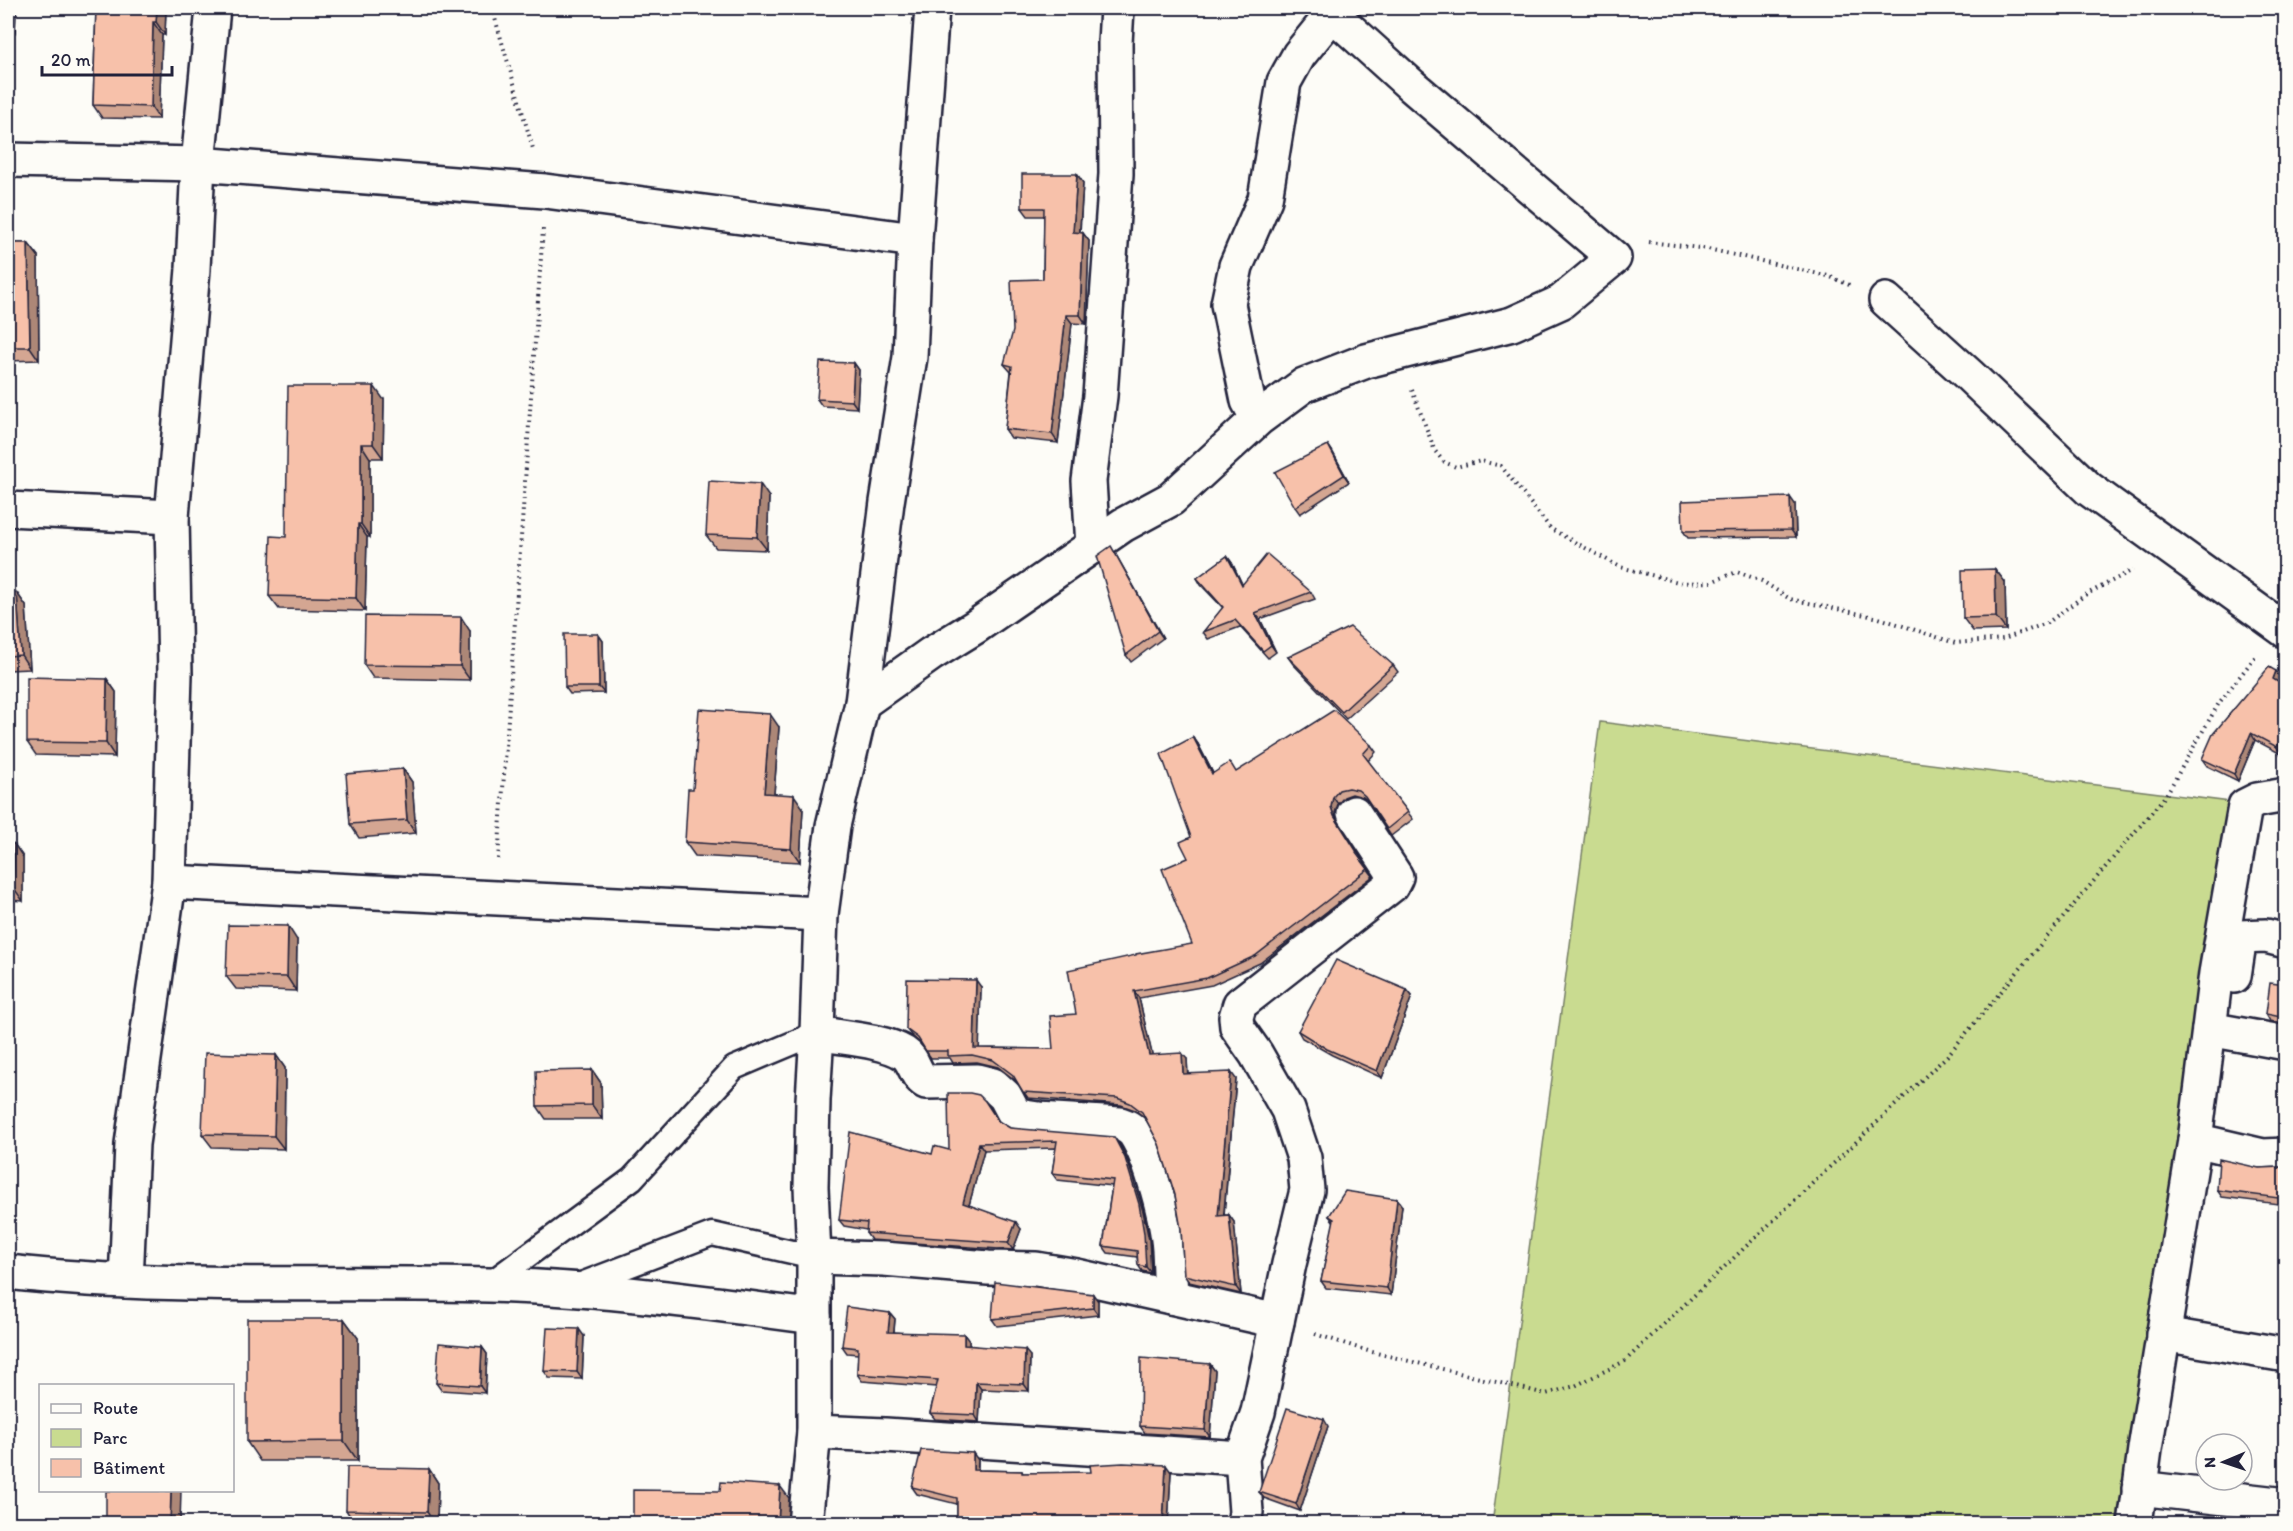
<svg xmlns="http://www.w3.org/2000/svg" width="2293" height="1531" font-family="Itim,sans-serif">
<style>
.green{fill:#c9db90;stroke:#767e66;stroke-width:1.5}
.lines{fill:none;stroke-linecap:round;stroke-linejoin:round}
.lane-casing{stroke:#22223b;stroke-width:27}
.street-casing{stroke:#22223b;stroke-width:38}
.path{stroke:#22223b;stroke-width:4;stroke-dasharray:1.5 4.5;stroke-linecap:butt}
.lane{stroke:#fdfcf7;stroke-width:22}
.street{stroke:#fdfcf7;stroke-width:33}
.wall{fill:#d4a692;stroke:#22223b;stroke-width:1.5}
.shaded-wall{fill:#ad8777;stroke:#22223b;stroke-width:1.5}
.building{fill:#f7c1aa;stroke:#22223b;stroke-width:1.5}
</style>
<rect width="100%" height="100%" fill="#fdfcf7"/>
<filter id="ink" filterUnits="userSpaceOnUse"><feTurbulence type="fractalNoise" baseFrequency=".0167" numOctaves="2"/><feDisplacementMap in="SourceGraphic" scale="12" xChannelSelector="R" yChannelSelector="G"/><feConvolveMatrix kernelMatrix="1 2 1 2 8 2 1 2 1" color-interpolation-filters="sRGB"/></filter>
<g filter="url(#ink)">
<polygon class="green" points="1600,722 2238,803 2116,1523 1492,1524"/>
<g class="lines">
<defs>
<g id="lane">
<polyline points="576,1286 712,1234 814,1257"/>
<polyline points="485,1287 632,1179 734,1068 817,1033"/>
</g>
<g id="street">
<polyline points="8,160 198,164 545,191 915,240"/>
<polyline points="1886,300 1969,375 2089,489 2286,631"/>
<polyline points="8,509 172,517"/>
<polyline points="1093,546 1089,481 1100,396 1116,174 1115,43 1117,8"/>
<polyline points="862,703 931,654 975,627 1123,525 1171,499 1258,419 1304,385 1366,361 1512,324 1561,302 1614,258 1412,86 1339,20 1329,18 1299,55 1284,82 1265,199 1236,266 1228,304 1248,401 1258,419"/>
<polyline points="169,882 821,914"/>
<polyline points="2234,976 2240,937 2266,936 2286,941"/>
<polyline points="2209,1029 2286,1043"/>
<path d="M817,1033C842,1038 883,1040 904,1053C915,1060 914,1075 926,1082L977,1081L993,1085L1005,1096L1014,1113L1018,1116L1038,1119L1120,1124C1126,1126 1131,1128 1135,1134C1151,1159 1167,1220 1169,1250C1170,1266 1170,1282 1171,1297"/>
<polyline points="2195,1140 2263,1156 2286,1155"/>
<polyline points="814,1257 884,1259 988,1268 1036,1269 1077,1276 1277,1321"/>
<path d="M8,1272C167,1290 328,1281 489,1285C597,1288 706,1302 814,1317"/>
<polyline points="126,1281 132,1144 169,882 175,674 172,517 193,269 198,164 213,8"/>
<polyline points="2163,1334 2286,1355"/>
<polyline points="814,1432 885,1435 1242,1458"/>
<polyline points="2139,1488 2286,1505"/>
<polyline points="805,1524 814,1432 814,1257 811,1187 813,1100 817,1033 821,914 833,826 862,703 887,502 910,357 915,240 932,8"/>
<polyline points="1244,1524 1246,1512 1242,1458 1258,1412 1289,1264 1307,1190 1304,1158 1288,1110 1256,1054 1237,1027 1236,1017 1240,1004 1392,885 1396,877 1354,813"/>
<polyline points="2135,1524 2145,1449 2195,1140 2216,973 2245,806 2257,800 2286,795"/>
</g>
</defs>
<use href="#lane" class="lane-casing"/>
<use href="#street" class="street-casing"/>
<g class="path">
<polyline points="492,8 534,152"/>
<polyline points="1649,242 1708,249 1828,276 1852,286"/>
<polyline points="1412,390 1435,451 1444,462 1456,467 1481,461 1501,466 1551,529 1620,567 1682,583 1711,582 1737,572 1762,581 1790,599 1879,618 1955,643 2004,639 2047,623 2085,595 2133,570"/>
<polyline points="498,859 543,229"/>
<polyline points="1315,1334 1368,1351 1546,1394 1575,1386 1625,1361 1947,1056 2166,795 2219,703 2255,657"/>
</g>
<use href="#lane" class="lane"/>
<use href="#street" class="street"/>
</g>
<g class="wall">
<polygon points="8,8 16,8 15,32 8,32"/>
<polygon points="96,8 166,8 165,35 162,35 159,119 102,118 93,105"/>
<polygon points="1077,174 1083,183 1080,233 1083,233 1089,241 1086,324 1072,323 1058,443 1011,438 1005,429 1011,372 1004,364 1043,279 1044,216 1028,216 1022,208"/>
<polygon points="8,243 28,243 38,256 39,360 8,361"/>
<polygon points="854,363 859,370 857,408 822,406 817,399"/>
<polygon points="384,400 383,458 370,458 370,537 367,537 365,611 279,609 269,596 286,537"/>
<polygon points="1328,445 1332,451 1349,482 1300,514 1295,507"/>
<polygon points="769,497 767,550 716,548 706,535"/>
<polygon points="1795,504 1796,537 1688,538 1683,531"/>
<polygon points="1115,553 1163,638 1131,662 1126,655"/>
<polygon points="1227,556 1232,563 1242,584 1311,592 1315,599 1260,619 1276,652 1268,658 1240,627 1208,639 1203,632 1223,608 1201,585 1197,578"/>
<polygon points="1995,569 2005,582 2006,630 1973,631 1963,618"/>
<polygon points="8,593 17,593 26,606 30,669 8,670"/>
<polygon points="470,631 470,680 373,678 364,665"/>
<polygon points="598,634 603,641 604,693 570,694 565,687"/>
<polygon points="1288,657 1393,665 1398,672 1346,719 1293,664"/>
<polygon points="2276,671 2281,678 2279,683 2286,687 2286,746 2281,754 2255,740 2238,781 2207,766 2202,759"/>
<polygon points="107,679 116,692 115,757 36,755 27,742"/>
<polygon points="779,727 774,794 803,808 800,862 695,856 685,842 693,789"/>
<polygon points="1193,737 1198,744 1213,773 1237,772 1371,745 1376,752 1368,761 1413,819 1391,836 1369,802 1363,797 1352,794 1344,797 1338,804 1335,813 1338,823 1362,859 1361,860 1373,876 1260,963 1212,985 1139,998 1152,1055 1187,1059 1188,1074 1236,1079 1224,1215 1229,1215 1234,1222 1241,1294 1189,1282 1184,1275 1181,1229 1175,1195 1159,1144 1145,1118 1135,1110 1121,1105 1028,1098 1016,1081 998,1067 977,1062 953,1063 950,1058 931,1058 921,1044 911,1035 906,1029 981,987 979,1048 1053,1049 1076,1014 1192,944 1188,858 1191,837"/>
<polygon points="403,769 412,782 416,833 359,838 350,824"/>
<polygon points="8,844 14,844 23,857 23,901 8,900"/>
<polygon points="297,940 296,991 236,989 226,976"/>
<polygon points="2286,985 2286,1024 2270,1021 2266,1014"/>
<polygon points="1407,990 1412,996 1382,1078 1332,1055 1302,1038 1298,1031"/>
<polygon points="276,1055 285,1068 284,1149 212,1147 202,1134"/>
<polygon points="592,1070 601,1083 602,1119 546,1119 537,1106"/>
<polygon points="985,1101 998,1121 1010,1128 1119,1144 1129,1165 1143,1211 1149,1240 1151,1273 1142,1271 1138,1265 1137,1257 1108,1253 1103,1246 1112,1186 1057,1180 1052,1173 1056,1148 984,1150 969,1205 1021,1229 1013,1250 871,1240 866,1233 867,1230 844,1226 839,1220 932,1154 949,1150"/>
<polygon points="2286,1166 2286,1205 2222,1197 2217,1190 2259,1168 2282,1167"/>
<polygon points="1402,1206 1391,1295 1326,1288 1321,1281 1334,1222 1329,1216"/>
<polygon points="1098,1301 1098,1315 997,1326 992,1319"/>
<polygon points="890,1313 895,1319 894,1332 969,1341 969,1345 1030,1356 1029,1391 981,1389 979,1422 935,1419 930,1413 936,1387 862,1381 857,1374 858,1354 847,1353 842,1346"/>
<polygon points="344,1319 358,1338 358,1461 260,1461 247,1442"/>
<polygon points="584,1336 582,1379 549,1378 544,1371"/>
<polygon points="482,1347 487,1354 485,1393 441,1390 436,1383"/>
<polygon points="1210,1364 1215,1371 1210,1437 1145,1433 1140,1426"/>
<polygon points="1328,1426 1300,1511 1264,1498 1259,1492"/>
<polygon points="978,1460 978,1470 1022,1471 1023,1473 1171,1472 1168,1524 957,1524 957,1504 917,1494 912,1487"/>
<polygon points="429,1469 438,1483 437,1524 355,1524 346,1510"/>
</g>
<g class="shaded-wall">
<polygon points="8,8 16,8 15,32 8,21"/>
<polygon points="157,8 166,8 165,35 156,22"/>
<polygon points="153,22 162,35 159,119 151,107"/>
<polygon points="1077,174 1083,183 1079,241 1073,232"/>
<polygon points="1083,233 1089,241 1086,324 1080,315"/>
<polygon points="28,243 38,256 39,360 30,347"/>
<polygon points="1066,315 1072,323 1058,443 1052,434"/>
<polygon points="854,363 859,370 857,408 852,401"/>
<polygon points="374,386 384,400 383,458 373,444"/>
<polygon points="361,444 370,458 370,537 361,524"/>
<polygon points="1328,445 1332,451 1349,482 1344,475"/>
<polygon points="760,484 769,497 767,550 757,537"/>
<polygon points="1790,497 1795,504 1796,537 1791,530"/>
<polygon points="358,524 367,537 365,611 356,598"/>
<polygon points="1111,546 1115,553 1163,638 1158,631"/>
<polygon points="1227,556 1232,563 1246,592 1242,585"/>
<polygon points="1995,569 2005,582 2006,630 1996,617"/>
<polygon points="17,593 26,606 30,669 21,655"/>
<polygon points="1255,613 1260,619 1276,652 1271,645"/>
<polygon points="461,617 470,631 470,680 460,666"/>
<polygon points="598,634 603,641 604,693 599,687"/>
<polygon points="2276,671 2281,678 2278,686 2273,679"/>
<polygon points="107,679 116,692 115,757 106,743"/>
<polygon points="770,714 779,727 773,806 764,793"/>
<polygon points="2286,731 2286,746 2281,754 2277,747"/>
<polygon points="2251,733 2255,740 2238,781 2234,774"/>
<polygon points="1193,737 1198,744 1217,781 1212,774"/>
<polygon points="403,769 412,782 416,833 407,820"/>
<polygon points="794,795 803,808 800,862 791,849"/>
<polygon points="1333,797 1338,804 1335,813 1338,823 1362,859 1334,816 1331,807"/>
<polygon points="14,844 23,857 23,901 13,887"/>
<polygon points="288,926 297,940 296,991 287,977"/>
<polygon points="8,947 9,993 8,992"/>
<polygon points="976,980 981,987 979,1055 974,1048"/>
<polygon points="1407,990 1412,996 1382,1078 1377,1071"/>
<polygon points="1134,991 1139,998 1154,1062 1149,1055"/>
<polygon points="1182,1053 1187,1059 1188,1081 1183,1074"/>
<polygon points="276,1055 285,1068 284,1149 274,1136"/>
<polygon points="592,1070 601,1083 602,1119 592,1105"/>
<polygon points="1231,1072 1236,1079 1223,1222 1218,1216"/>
<polygon points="1114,1137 1119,1144 1129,1165 1143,1211 1149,1240 1151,1273 1146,1267"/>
<polygon points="979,1143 984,1150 968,1209 963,1203"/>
<polygon points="1397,1199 1402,1206 1391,1295 1387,1288"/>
<polygon points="1229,1215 1234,1222 1241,1294 1236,1287"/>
<polygon points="1016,1222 1021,1229 1013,1250 1008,1243"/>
<polygon points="1093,1294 1098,1301 1098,1315 1093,1308"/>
<polygon points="890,1313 895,1319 893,1339 888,1332"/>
<polygon points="344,1319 358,1338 358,1461 344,1441"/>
<polygon points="579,1329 584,1336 582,1379 577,1372"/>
<polygon points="964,1334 969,1341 969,1352 964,1345"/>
<polygon points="482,1347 487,1354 485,1393 480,1386"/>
<polygon points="1025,1350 1030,1356 1029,1391 1024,1384"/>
<polygon points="1210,1364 1215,1371 1210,1437 1205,1430"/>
<polygon points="976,1382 981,1389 979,1422 975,1415"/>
<polygon points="1324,1419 1328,1426 1300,1511 1296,1504"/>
<polygon points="973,1453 978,1460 977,1477 973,1470"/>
<polygon points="1166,1465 1171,1472 1168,1524 1163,1524"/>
<polygon points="429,1469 438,1483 437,1524 435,1524 427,1512"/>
<polygon points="780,1486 789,1498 787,1524 778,1524"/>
<polygon points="171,1491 181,1491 180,1524 170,1524"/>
</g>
<g class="building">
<polygon points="96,8 157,8 156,22 153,22 151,107 93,105"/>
<polygon points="1022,174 1077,174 1073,232 1083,233 1080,315 1066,315 1052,434 1005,429 1012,366 1004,364 1013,331 1011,280 1043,279 1044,208 1022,208"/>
<polygon points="8,243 28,243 30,347 8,347"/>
<polygon points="820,362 854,363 852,401 817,399"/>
<polygon points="288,386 374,386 373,444 361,444 361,524 358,524 356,598 269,596 271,536 286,537"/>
<polygon points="1328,445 1344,475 1295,507 1275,472"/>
<polygon points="709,481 760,484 757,537 706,535"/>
<polygon points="1790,497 1791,530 1683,531 1682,501"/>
<polygon points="1111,546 1158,631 1126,655 1097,556"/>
<polygon points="1267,554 1311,592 1255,613 1271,645 1263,651 1235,620 1203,632 1223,607 1197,578 1227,556 1242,585"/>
<polygon points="1995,569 1996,617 1963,618 1962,570"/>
<polygon points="8,593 17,593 21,655 8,656"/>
<polygon points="365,616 461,617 460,666 364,665"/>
<polygon points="1350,627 1393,665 1342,712 1288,657"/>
<polygon points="564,634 598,634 599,687 565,687"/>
<polygon points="2269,667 2276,671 2273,679 2286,687 2286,731 2277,747 2251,733 2234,774 2202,759 2213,734"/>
<polygon points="27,677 107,679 106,743 27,742"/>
<polygon points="699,709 770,714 764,793 794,795 791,849 685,842 688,789 693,789"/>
<polygon points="1334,710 1371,745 1363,754 1408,812 1387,829 1365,796 1358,790 1348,788 1339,790 1333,797 1331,807 1334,816 1357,852 1356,853 1368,869 1255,956 1207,978 1134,991 1149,1055 1182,1053 1183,1074 1231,1072 1218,1216 1229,1215 1236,1287 1184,1275 1181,1229 1175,1195 1159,1144 1142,1112 1130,1103 1117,1098 1023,1092 1013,1075 993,1060 972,1055 948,1056 948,1051 926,1051 918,1038 906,1029 907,979 976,980 974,1048 1053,1049 1050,1016 1076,1014 1068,970 1136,955 1136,954 1192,944 1162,869 1188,858 1180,842 1191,837 1161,754 1193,737 1212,774 1230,762 1236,772"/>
<polygon points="403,769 407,820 350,824 346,774"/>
<polygon points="8,844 14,844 13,887 8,887"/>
<polygon points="228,925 288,926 287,977 226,976"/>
<polygon points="1336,960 1407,990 1377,1071 1327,1049 1298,1031"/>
<polygon points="2270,983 2286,985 2286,1018 2266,1014"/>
<polygon points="205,1053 276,1055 274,1136 202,1134"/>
<polygon points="592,1070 592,1105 537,1106 536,1071"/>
<polygon points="948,1093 970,1093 979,1095 985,1101 998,1121 1010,1128 1114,1137 1125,1158 1139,1204 1144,1233 1146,1267 1138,1265 1137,1251 1103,1246 1113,1180 1052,1173 1057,1141 979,1143 963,1203 1016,1222 1008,1243 866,1233 867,1223 839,1220 850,1132 932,1154 934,1146 949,1150"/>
<polygon points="2219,1159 2259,1168 2282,1167 2286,1166 2286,1199 2217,1190"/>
<polygon points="1345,1191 1397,1199 1387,1288 1321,1281 1334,1219 1329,1216"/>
<polygon points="995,1282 1093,1294 1093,1308 992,1319"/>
<polygon points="847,1307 890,1313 888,1332 964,1334 964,1345 1025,1350 1024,1384 976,1382 975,1415 930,1413 938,1380 857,1374 858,1348 842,1346"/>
<polygon points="247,1319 344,1319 344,1441 247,1442"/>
<polygon points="547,1328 579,1329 577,1372 544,1371"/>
<polygon points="439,1343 482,1347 480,1386 436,1383"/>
<polygon points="1141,1358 1210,1364 1205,1430 1140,1426"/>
<polygon points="1287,1408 1324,1419 1296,1504 1259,1492"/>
<polygon points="921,1450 973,1453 973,1470 1022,1471 1022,1473 1091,1472 1090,1465 1123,1463 1166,1465 1163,1524 1031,1524 1031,1521 1023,1524 957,1524 957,1498 912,1487"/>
<polygon points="347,1467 429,1469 427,1512 346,1510"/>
<polygon points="721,1482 780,1486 778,1524 633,1524 633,1490 720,1491"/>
<polygon points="106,1491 171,1491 170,1524 106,1524"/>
</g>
</g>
<rect width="2293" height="1531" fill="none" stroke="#fdfcf7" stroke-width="30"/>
<rect x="15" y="15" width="2263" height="1501" fill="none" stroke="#22223b" stroke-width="2" filter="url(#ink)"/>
<rect x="39" y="1384" width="195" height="108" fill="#fdfcf7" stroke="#a5a5ac" stroke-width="1.5"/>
<rect x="51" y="1404" width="30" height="9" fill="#fdfcf7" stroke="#a5a5ac" stroke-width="1.5"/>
<text x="93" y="1414" font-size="18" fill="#22223b">Route</text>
<rect x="51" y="1429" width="30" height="18" fill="#c9db90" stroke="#a5a5ac" stroke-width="1.5"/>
<text x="93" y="1444" font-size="18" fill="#22223b">Parc</text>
<rect x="51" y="1459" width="30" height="18" fill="#f7c1aa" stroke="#a5a5ac" stroke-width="1.5"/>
<text x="93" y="1474" font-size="18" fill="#22223b">Bâtiment</text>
<g transform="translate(2224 1462) rotate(268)"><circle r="28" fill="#fdfcf7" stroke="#a5a5ac" stroke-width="1.5"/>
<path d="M0-4.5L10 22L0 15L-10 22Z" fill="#22223b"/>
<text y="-9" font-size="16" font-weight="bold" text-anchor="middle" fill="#22223b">N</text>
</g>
<path d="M42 66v9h130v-9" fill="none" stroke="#22223b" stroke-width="3"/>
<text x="51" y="66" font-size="18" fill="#22223b" stroke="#fdfcf7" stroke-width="4.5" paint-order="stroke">20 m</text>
</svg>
